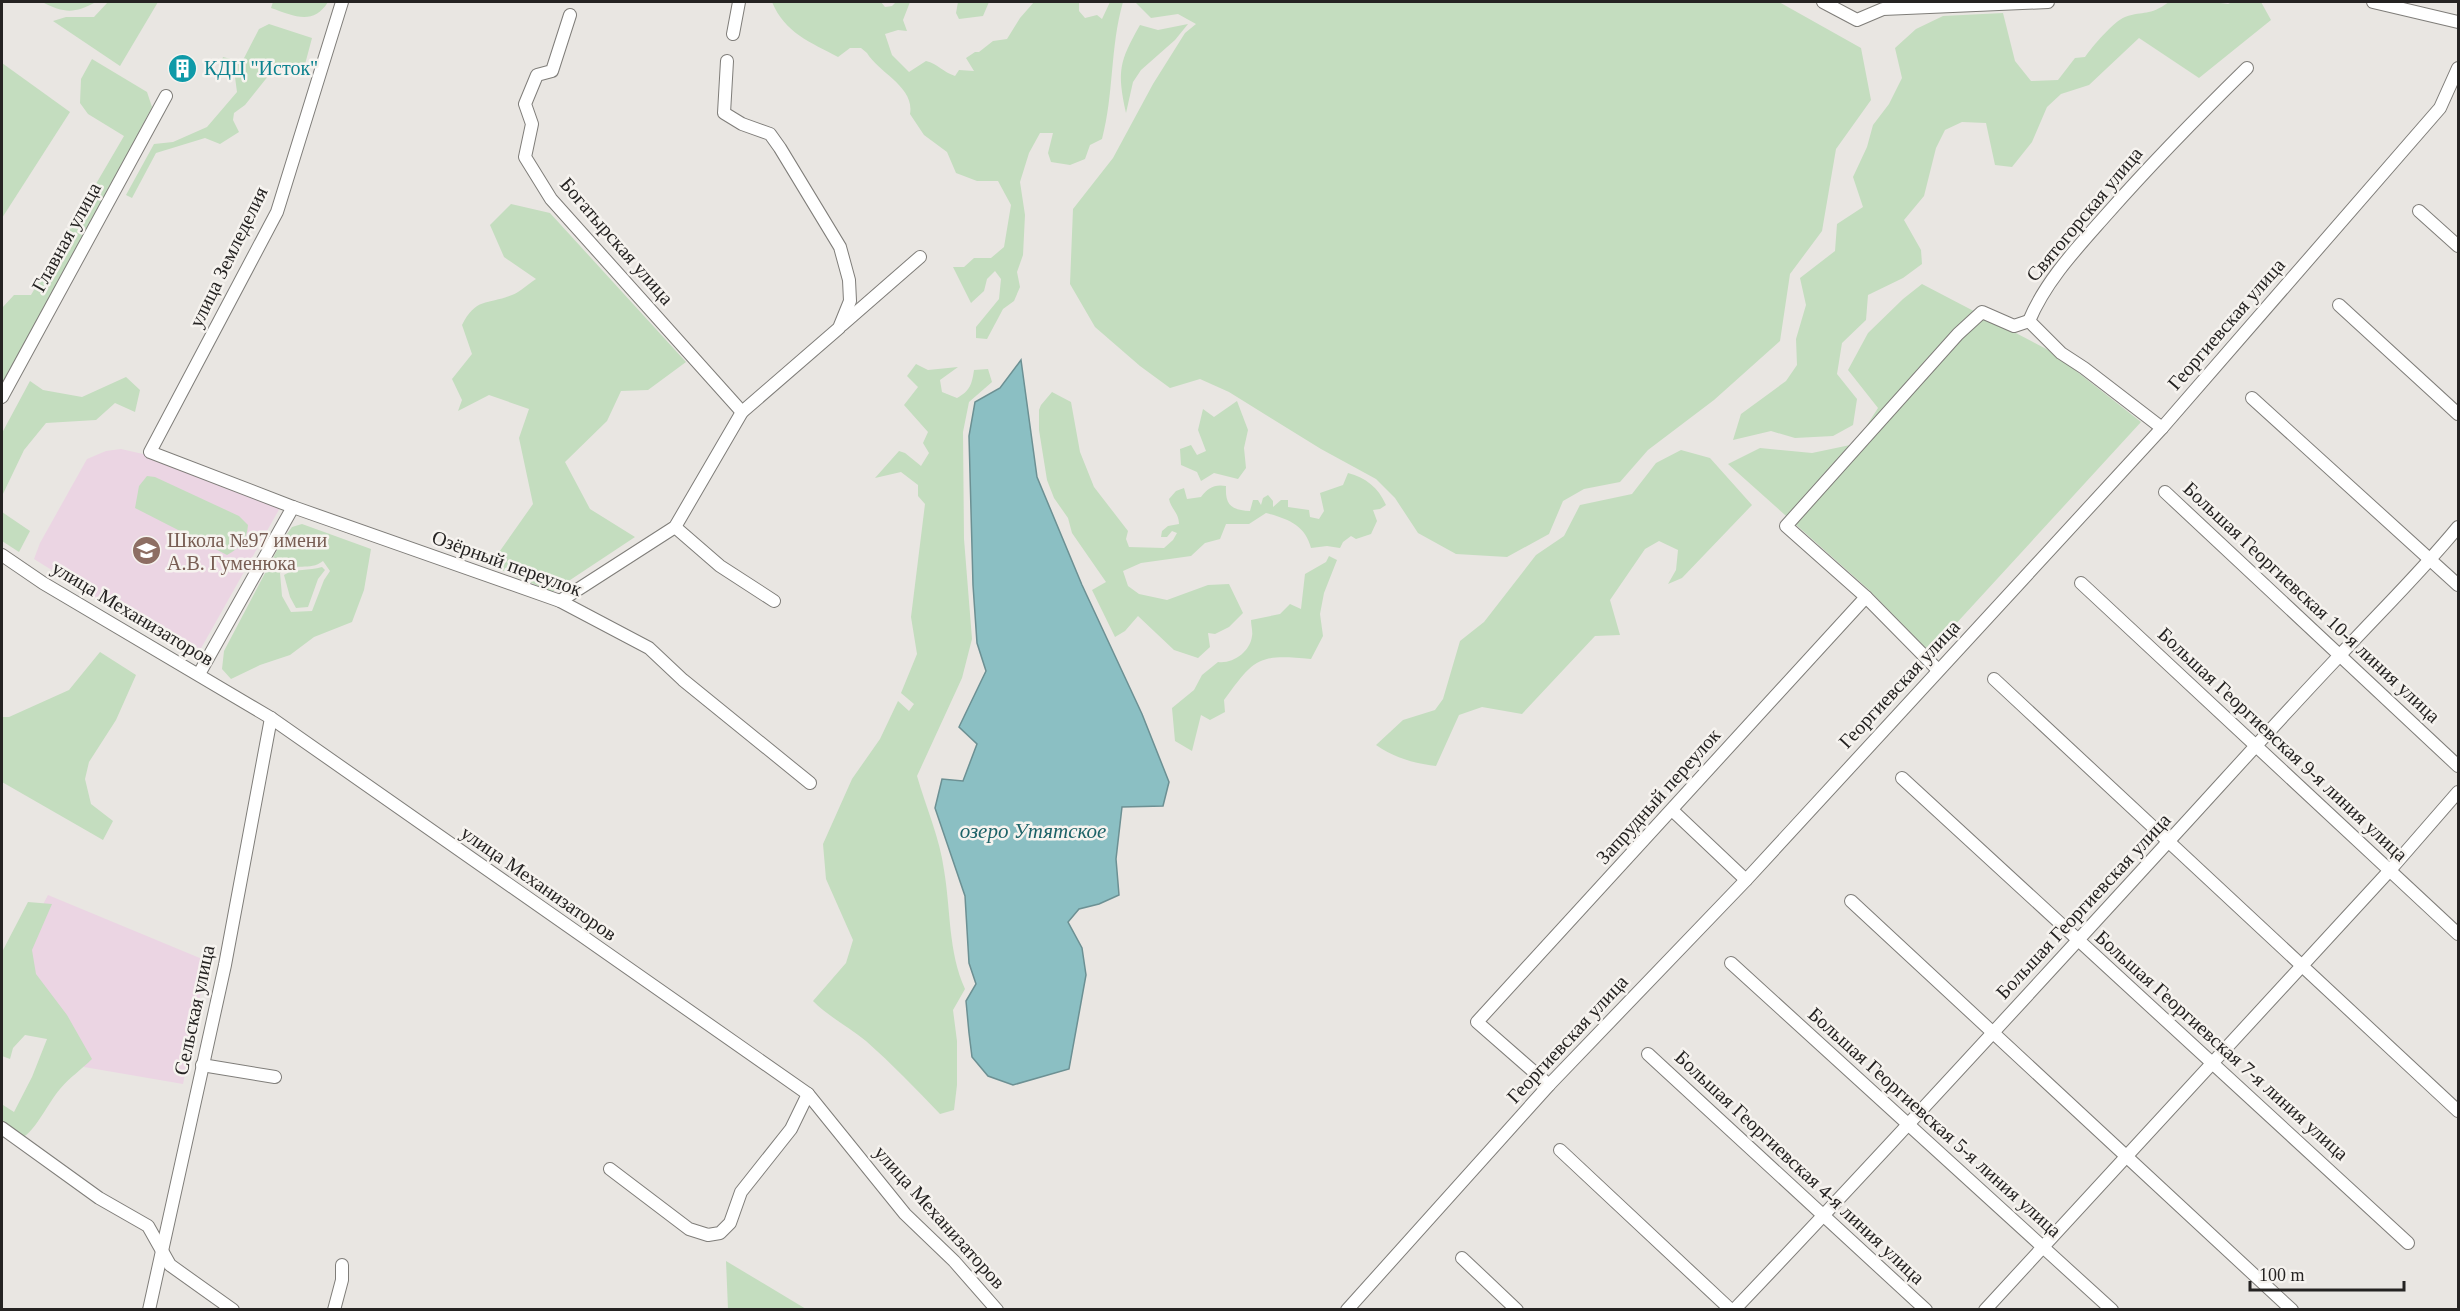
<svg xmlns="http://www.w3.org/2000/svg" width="2460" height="1311" font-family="'Times New Roman',serif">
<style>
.education{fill:#ebd5e3}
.green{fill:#c4ddbf;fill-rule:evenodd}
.water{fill:#8bbfc3;stroke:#6c9093;stroke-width:1.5}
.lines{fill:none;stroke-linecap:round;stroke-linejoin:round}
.minor-casing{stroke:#7f7d79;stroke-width:14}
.minor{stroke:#fff;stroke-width:12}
.labels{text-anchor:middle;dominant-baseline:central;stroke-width:5;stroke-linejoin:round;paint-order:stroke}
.culture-label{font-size:20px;fill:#0d838f;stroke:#f6f3ef;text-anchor:start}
.street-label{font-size:20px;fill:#252322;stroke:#f6f3ef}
.education-label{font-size:20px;fill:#785e54;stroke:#f6f3ef;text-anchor:start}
.water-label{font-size:21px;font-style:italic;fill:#1d6368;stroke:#f6f3ef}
</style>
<rect width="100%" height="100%" fill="#e9e6e2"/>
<g class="education">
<polygon points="121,449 143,454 281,506 195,659 34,559 40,543 87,459 106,451"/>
<polygon points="48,895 207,961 183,1084 84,1067 65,1031 9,969"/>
</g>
<g class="green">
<path d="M42,2H96C74,14 64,13 42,2Z"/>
<polygon points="108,2 158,2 120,66 53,21 66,17 94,17"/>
<path d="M273,2H328C313,26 294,16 271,8Z"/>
<path d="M772,2H881L885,7L892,6L896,2H910L903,20L907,31L898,30L885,34L892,55L909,72L926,61C938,64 943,72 955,76L959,70L974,71L966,58L975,52H979L993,41L1007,39L1020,18L1034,2H1079V11L1085,18L1097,15L1102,19L1110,2H1123C1110,47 1114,94 1102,139L1090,145L1085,159L1070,165L1051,162L1048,153L1053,133H1040L1029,153L1020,182L1025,215L1023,255L1017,272L1020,287L1014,301L1003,309L987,339L976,338V327L999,299L1001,279L995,271L987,279L984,291L971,303L953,267H964L974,258H991L1004,247L1011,205L998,181H977L956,173L947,152L924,135L910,114C915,87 879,73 867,53L861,48H850L838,57C810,42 785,33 772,2Z"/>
<polygon points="958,2 989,2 983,16 959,19 956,13"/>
<polygon points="1135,2 1779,2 1861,48 1871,100 1836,149 1822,231 1790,274 1780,341 1714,400 1648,450 1620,482 1584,489 1563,501 1549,534 1507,557 1456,554 1418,533 1395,498 1376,479 1321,449 1229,392 1200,379 1170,388 1140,366 1095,327 1070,284 1073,209 1113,158 1153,84 1185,33 1196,24 1178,14 1151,18"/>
<path d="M2169,2H2213L2228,4L2233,2H2261L2271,20L2199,78L2139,38L2089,85L2061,94L2047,107L2032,142L2012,167L1995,165L1986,123L1962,122L1945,130L1936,148L1924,196L1904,220L1921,250L1922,264L1903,278L1868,295L1866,320L1842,343L1837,374L1857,399L1853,425L1833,436L1795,438L1771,431L1733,440L1741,414L1786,381L1797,365L1796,339L1806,305L1800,278L1835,251L1837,224L1863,207L1853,177L1867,147L1873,125L1889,104L1902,78L1895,48L1916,29L1943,16L2003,13L2015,61L2031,81L2058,80L2075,58L2085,57C2092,47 2114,21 2125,17C2145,10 2148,17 2169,2Z"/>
<polygon points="269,24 312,38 304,68 277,65 245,105 234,113 233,120 239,132 220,144 205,138 156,153 132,198 126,195 154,144 173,142 207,127 237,92 235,77 218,71 223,57 242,62 259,29"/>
<path d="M1188,24L1175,40L1141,70L1133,82L1126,113C1117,71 1119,62 1140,25L1158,30Z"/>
<polygon points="92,59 147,92 152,107 38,324 2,385 2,308 14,295 31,295 124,136 88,114 80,103 81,79"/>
<polygon points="2,63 70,112 2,218"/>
<path d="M511,204L550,213L686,362L648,390L621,391L607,421L565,462L590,509L635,537L552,592L490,565L533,504L519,438L529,409L489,395L458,411L462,400L452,379L472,354L462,325C476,297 488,305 512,295C520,292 528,284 536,279L504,257L490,225Z"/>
<polygon points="1922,284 2052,352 2141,422 1930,652 1868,589 1728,464 1760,448 1812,453 1855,444 1878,408 1848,370 1868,333 1903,299"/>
<path d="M916,364L928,370L958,367L940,380L942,392L957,398C970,391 972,384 974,370L988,369L992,382L969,402L963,432L964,539L972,639L962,678L917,776C926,807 940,839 944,870C951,911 948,951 965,989L953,1010L957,1041V1085L954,1110L940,1114C916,1089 892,1064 866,1041C849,1027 829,1017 813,1001L846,963L853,940L826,879L823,844L852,779L880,739L898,701L909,711L914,704L901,693L917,654L911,617L925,504L918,496V485L901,472L875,478L899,451L905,453L921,466L929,453L923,443L928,432L904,405L918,387L907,376Z"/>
<polygon points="126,377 140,390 135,412 115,403 96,420 46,423 24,450 2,496 2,433 30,381 43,390 82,397"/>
<path d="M1052,392L1071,402L1080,452L1094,487L1128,531L1126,539L1129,547L1164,548L1173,540L1177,533L1172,531L1167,537H1161L1162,531L1168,526L1179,524C1179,513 1171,509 1169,499L1176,491L1184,488L1187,499L1201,497C1208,488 1214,484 1226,486C1225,505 1231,510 1250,511L1253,500H1258L1261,505L1263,498L1268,495L1273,501V507L1281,500H1288V507L1309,510L1310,517L1319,519L1324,511L1320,493L1343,485L1348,473C1366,478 1378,487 1386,505L1380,509L1373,510L1377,521L1371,534L1356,539L1351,536L1343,542L1340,548L1327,546L1311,548C1305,525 1288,519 1266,513L1249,524H1226L1220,539L1205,543L1191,556L1141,563L1123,571L1128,586L1139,594L1167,600L1208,585L1229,584L1243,613L1229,627L1215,634L1208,633L1210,647L1198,658L1174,650L1138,616L1125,631L1115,637L1092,590L1106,582L1072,533L1068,518L1054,498L1047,480L1039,430V410L1041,405Z"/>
<polygon points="1237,401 1248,430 1244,448 1246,468 1238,479 1214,473 1201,481 1197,472 1181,465 1180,449 1191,445 1197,455 1206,451 1198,430 1203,409 1214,417"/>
<path d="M1681,450L1710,458L1752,505L1682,578L1668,584L1676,570L1678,550L1659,541L1645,549L1610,600L1620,635L1595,636L1522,714L1482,707L1459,715L1436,766C1413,763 1395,758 1376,745L1403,720L1435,710L1443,699L1460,641L1484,622L1536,555L1564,536L1580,505L1632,494L1656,463Z"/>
<path d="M147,476L155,477L239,516L248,525C247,540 240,548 227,555L135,508L139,486Z"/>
<polygon points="2,512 30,531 19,552 2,541"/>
<path d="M302,524L371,549L364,590L352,622L314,637L290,655L260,665L231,679L222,669L224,651L283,539L292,527ZM323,561L330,571L324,580L312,611L291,612L282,596L280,573C296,561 309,572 323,561Z"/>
<path d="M1329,556L1337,560L1324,593L1320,614L1323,636L1311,659C1257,654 1255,658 1224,700L1225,712L1210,720L1201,715L1192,751L1175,741L1172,708L1194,690L1202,675L1218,662C1233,664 1250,652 1252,636C1253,632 1251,625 1251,620L1280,614L1290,604L1301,609L1305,574L1326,562Z"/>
<path d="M322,567L325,570L318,579L308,607L296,608L290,597L284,575C295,568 309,571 322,567Z"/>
<polygon points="100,652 136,675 116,720 89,762 85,779 91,804 113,821 103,840 2,782 2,717 9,717 69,690"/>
<path d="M28,902L52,904L32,950L36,974L67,1015L92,1059C82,1069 69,1078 60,1089C48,1103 36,1130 22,1138L2,1124V1106L3,1105L14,1112L32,1077L47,1039L25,1035L13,1048L10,1059L2,1056V952Z"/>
<polygon points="726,1261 806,1309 728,1309"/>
</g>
<polygon class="water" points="1021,360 1037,477 1082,585 1142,714 1169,782 1163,806 1122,807 1116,859 1119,895 1099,904 1079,909 1068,922 1082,948 1086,975 1069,1069 1013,1085 988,1076 972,1057 969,1033 966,1001 976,984 969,963 965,896 935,808 942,779 963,781 977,744 959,727 986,671 977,643 973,585 969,436 975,402 1000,388"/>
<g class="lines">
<defs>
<g id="minor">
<polyline points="342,2 277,212 150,452 293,507 560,601 649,648 683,680 810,783"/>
<polyline points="1823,2 1857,20 1883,9 2048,2"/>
<polyline points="2373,2 2458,22"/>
<polyline points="570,15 552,71 537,75 525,104 532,124 525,157 551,199 742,412"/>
<polyline points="733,34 739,2"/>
<polyline points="2419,211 2458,246"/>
<polyline points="2339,305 2458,414"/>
<polyline points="842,325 920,257"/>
<polyline points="2,397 166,96"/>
<polyline points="2252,398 2458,585"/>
<path d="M2162,428L2084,368L2061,353L2029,321C2046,280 2078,247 2107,214C2152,163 2199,115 2247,68"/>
<polyline points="2165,492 2458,766"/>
<polyline points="675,527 720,566 774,601"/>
<polyline points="2,555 43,583 271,718 808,1094 905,1214 954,1261 997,1310"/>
<polyline points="2081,583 2458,934"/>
<polyline points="560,601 675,527 742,412 839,328 850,301 849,280 840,247 780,148 770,134 742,124 724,113 727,61"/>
<polyline points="1938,670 1866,597 1786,526 1958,334 1982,312 2014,326 2029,321"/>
<polyline points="199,674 293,507"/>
<polyline points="1994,679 2458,1111"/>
<polyline points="1902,778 2408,1243"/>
<polyline points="1672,810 1746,880"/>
<polyline points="1851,901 2292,1310"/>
<polyline points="1731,963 2112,1310"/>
<polyline points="1648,1054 1926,1310"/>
<polyline points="202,1065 275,1077"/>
<polyline points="1549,1085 1477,1022 1866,597"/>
<polyline points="2,1128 99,1198 148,1226 170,1265 233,1310"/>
<polyline points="1560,1150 1731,1310"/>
<polyline points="610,1169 689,1229 708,1235 720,1233 730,1223 741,1192 791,1129 808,1094"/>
<polyline points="1462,1258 1517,1310"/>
<polyline points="149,1310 225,965 271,718"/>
<polyline points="334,1310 342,1280 342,1265"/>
<polyline points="1347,1310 1549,1085 1746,880 2162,428 2440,108 2458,68"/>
<path d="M1734,1310C1881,1156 2024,999 2168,842C2226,779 2283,715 2342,653C2381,611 2422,571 2458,527"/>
<polyline points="1985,1310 2391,869 2458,792"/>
</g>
</defs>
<use href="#minor" class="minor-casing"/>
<use href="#minor" class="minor"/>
</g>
<defs>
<symbol id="building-disc" viewBox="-11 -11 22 22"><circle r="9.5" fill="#0f9aa8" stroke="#f6f3ef"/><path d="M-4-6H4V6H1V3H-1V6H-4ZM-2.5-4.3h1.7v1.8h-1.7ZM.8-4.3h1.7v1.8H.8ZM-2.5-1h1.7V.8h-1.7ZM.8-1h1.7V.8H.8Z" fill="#fff"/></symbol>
<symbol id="school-disc" viewBox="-11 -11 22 22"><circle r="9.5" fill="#8d6e63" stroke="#f6f3ef"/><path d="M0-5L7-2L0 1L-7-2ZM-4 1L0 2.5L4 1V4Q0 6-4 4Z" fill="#fff"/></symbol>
</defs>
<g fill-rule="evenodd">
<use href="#building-disc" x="166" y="52" width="33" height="33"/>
<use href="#school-disc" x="130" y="534" width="33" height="33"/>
</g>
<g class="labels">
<g class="culture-label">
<text x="204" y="68">КДЦ "Исток"</text>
</g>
<g class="street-label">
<text transform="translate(2084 214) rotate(-50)">Святогорская улица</text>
<text transform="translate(66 237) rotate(-61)">Главная улица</text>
<text transform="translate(617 241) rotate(49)">Богатырская улица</text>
<text transform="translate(228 257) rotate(-64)">улица Земледелия</text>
<text transform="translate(2226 324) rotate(-49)">Георгиевская улица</text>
<text transform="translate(507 563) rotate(20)">Озёрный переулок</text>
<text transform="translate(2312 602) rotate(43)">Большая Георгиевская 10-я линия улица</text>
<text transform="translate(133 613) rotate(31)">улица Механизаторов</text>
<text transform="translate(1899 684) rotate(-47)">Георгиевская улица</text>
<text transform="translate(2283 744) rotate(43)">Большая Георгиевская 9-я линия улица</text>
<text transform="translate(1658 796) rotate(-48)">Запрудный переулок</text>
<text transform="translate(539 883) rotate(35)">улица Механизаторов</text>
<text transform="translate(2083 906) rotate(-47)">Большая Георгиевская улица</text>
<text transform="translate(194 1010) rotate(-78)">Сельская улица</text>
<text transform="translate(1567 1039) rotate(-47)">Георгиевская улица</text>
<text transform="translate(2222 1045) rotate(42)">Большая Георгиевская 7-я линия улица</text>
<text transform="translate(1935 1122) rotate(42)">Большая Георгиевская 5-я линия улица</text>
<text transform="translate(1800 1167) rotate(43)">Большая Георгиевская 4-я линия улица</text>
<text transform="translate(940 1217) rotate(48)">улица Механизаторов</text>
</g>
<g class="education-label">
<text x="167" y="540">Школа №97 имени<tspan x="167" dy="23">А.В. Гуменюка</tspan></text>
</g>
<g class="water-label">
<text x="1033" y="831">озеро Утятское</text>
</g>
</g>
<rect width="2460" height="1311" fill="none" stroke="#252322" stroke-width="6"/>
<path d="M2250 1281v9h154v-9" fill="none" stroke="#252322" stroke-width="3"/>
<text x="2259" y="1281" font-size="18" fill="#252322" stroke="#f6f3ef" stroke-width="4.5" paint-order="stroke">100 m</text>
</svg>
